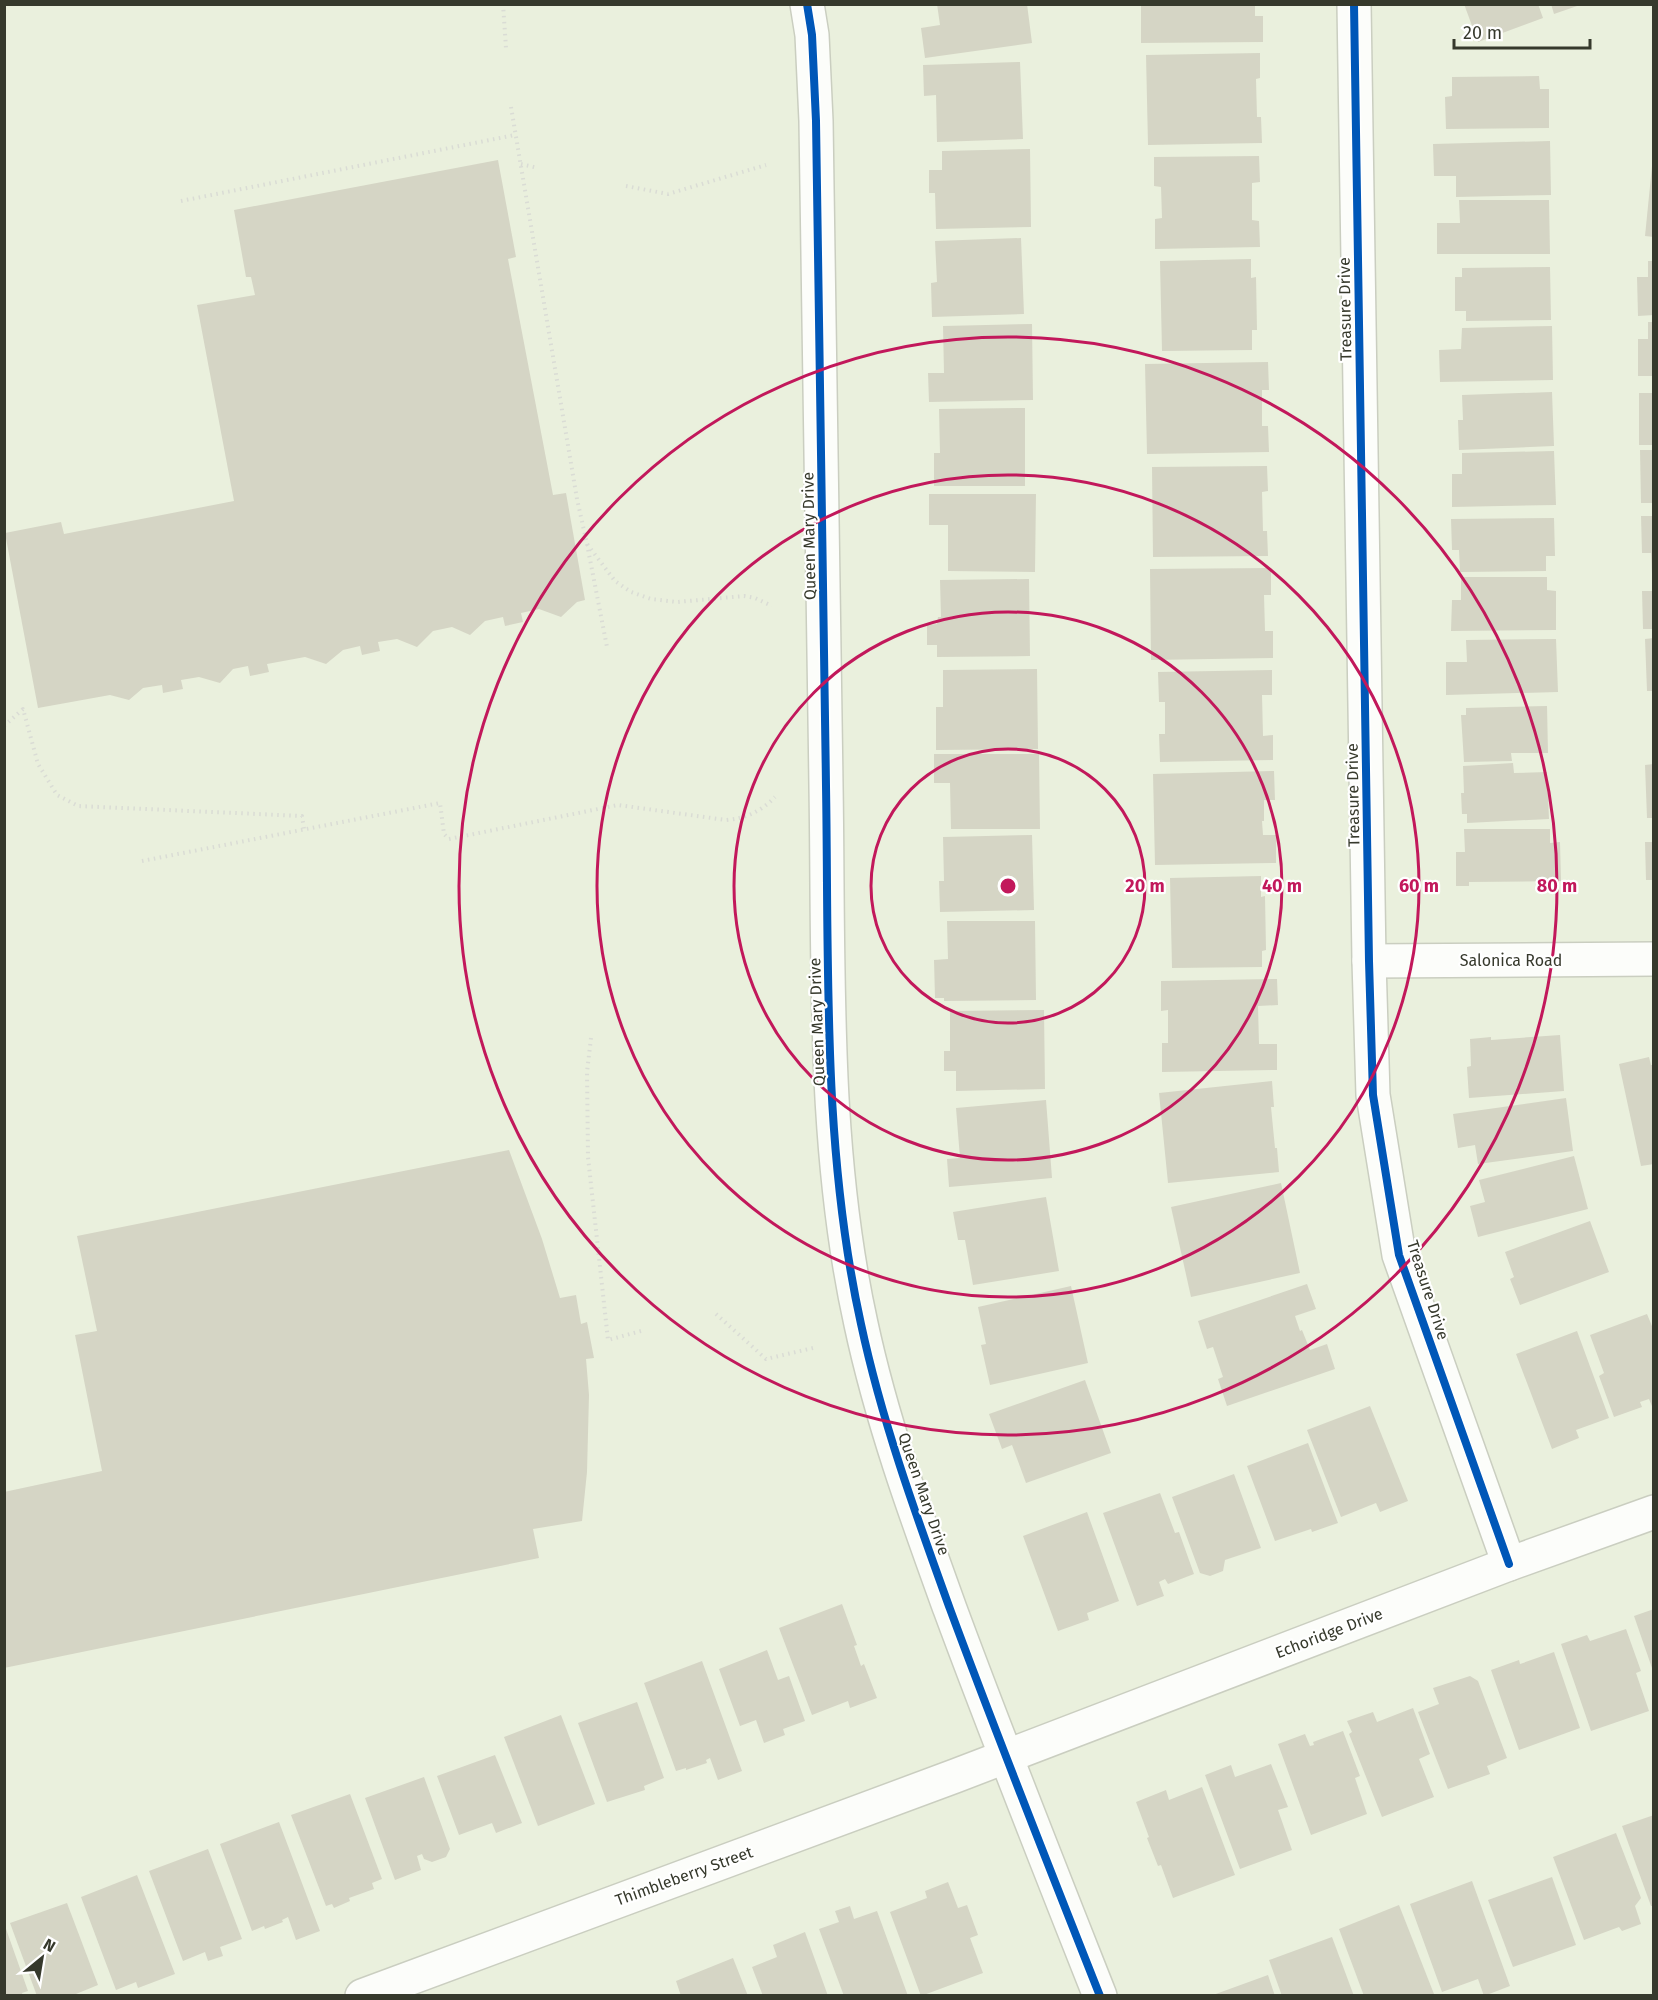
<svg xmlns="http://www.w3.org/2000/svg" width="1658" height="2000" font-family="'Fira Sans',sans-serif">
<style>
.building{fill:#d5d5c5}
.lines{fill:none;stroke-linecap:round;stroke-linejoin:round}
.street-casing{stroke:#cacec0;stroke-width:36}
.secondary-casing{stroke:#cacec0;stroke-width:36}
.path{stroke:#dadcd5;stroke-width:4;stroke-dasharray:1.5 4.5;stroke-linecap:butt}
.street{stroke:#fcfdfa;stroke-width:33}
.secondary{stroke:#fcfdfa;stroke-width:33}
.cycleway-casing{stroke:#fff;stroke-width:11}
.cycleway{stroke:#0057b8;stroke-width:8}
.ring{fill:none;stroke:#c2185b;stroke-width:3}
.labels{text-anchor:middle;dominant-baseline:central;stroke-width:4.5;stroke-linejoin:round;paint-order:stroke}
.street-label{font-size:16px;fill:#36392c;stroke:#fff}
.centre{fill:#c2185b;stroke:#fff;stroke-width:3}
.ring-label{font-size:18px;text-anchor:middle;font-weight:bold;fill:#c2185b;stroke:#fff;stroke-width:4.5;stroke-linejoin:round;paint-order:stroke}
</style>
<rect width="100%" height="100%" fill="#eaf0dd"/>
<g class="building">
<polygon points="937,4 1027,4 1032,43 925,58 921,28 940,25"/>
<polygon points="1141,4 1255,4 1255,16 1263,16 1263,42 1141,43"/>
<polygon points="1464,4 1538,4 1543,18 1478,42"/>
<polygon points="1551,4 1580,4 1580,5 1554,14"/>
<polygon points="1260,53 1260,78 1256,79 1257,117 1261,117 1262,143 1148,145 1146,55"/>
<polygon points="1020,62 1023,139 937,142 936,95 924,96 923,65"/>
<polygon points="1539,76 1540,89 1549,89 1549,128 1446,129 1445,97 1452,96 1452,77"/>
<polygon points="1550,141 1551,195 1456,197 1456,176 1434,176 1433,144"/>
<polygon points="1030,149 1031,227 936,229 935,193 929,193 929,170 942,170 942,151"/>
<polygon points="1259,156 1260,182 1252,183 1252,220 1259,221 1260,247 1155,249 1155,219 1162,218 1161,187 1154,186 1154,157"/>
<polygon points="498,160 516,257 508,259 553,495 566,493 585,600 577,602 561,617 539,609 521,613 523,622 505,626 503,617 485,621 470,635 452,627 433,631 417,647 397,639 378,642 380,651 362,655 360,646 343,650 326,664 305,657 267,664 269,672 250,676 248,666 233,669 220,683 199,677 181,680 183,689 163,693 162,685 143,688 129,700 110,695 38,708 5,533 61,522 64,534 234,501 197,305 255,295 251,277 246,277 234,210"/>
<polygon points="1652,166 1654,166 1654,237 1645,236"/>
<polygon points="1459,200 1549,200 1550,254 1437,254 1437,223 1460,223"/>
<polygon points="1021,238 1024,314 932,317 931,283 937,282 935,241"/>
<polygon points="1251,259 1251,278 1256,277 1257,330 1252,330 1252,350 1162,351 1160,261"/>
<polygon points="1648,261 1654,261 1654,315 1638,316 1637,277 1648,277"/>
<polygon points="1550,267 1551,320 1466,321 1466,311 1455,311 1455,277 1462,277 1462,268"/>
<polygon points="1648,322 1654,322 1654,376 1638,376 1638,339 1648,339"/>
<polygon points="1032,324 1033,400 929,402 928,373 944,373 943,326"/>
<polygon points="1552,326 1553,380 1440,382 1439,350 1461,349 1462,328"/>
<polygon points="1268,362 1269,390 1262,390 1262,426 1268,426 1269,452 1147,454 1145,364"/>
<polygon points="1552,392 1554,446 1459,450 1458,420 1463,420 1462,395"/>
<rect x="1639" y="393" width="15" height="52"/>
<polygon points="1025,408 1025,486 934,486 934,453 940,453 939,409"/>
<polygon points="1640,450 1654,450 1654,503 1641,503"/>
<polygon points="1554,451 1556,505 1452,507 1452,474 1462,474 1462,453"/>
<polygon points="1267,466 1268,491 1262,492 1263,531 1267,531 1268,556 1153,557 1152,467"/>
<polygon points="929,494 1036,494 1035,572 948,571 948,525 929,525"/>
<polygon points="1641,516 1654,516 1654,574 1652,574 1651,553 1642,553"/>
<polygon points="1554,518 1555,556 1546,556 1546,571 1460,572 1459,550 1452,550 1451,519"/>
<polygon points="1271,568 1271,595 1264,595 1265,631 1273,631 1273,658 1151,660 1150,569"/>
<polygon points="1461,577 1547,577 1547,590 1556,591 1556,630 1451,631 1452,600 1461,600"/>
<polygon points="1029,579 1030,656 937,657 937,645 927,645 927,625 937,624 938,617 941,617 940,580"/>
<polygon points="1642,591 1654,591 1654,629 1643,629"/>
<polygon points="1654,638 1654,691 1647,691 1645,639"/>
<polygon points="1556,639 1558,692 1446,695 1446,662 1467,662 1466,640"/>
<polygon points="1037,669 1038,749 936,750 936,707 943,707 943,670"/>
<polygon points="1272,670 1272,695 1262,695 1263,736 1273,735 1273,760 1160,762 1159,734 1165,734 1165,702 1159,702 1158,672"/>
<polygon points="1547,706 1548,753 1511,753 1512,761 1464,762 1461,715 1466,715 1466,708"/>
<polygon points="934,754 1039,754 1040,829 951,829 950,783 934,783"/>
<polygon points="1513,763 1514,773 1547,772 1549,819 1467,823 1467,814 1462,814 1461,793 1464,793 1463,766"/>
<polygon points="1654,764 1654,818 1647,818 1645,765"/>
<polygon points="1274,771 1275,800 1264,800 1264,821 1262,821 1263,835 1276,835 1276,863 1155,865 1153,774"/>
<polygon points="1464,829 1550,829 1550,843 1560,842 1561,881 1469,882 1469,886 1456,886 1456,852 1465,852"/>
<polygon points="1032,835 1034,910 940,912 939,881 944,881 943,837"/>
<polygon points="1645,842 1654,842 1654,880 1646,880"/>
<polygon points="1261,876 1261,897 1265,896 1266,950 1262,951 1262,967 1172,968 1170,878"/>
<polygon points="947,921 1035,921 1036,1000 944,1001 944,998 935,998 934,960 948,959"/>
<polygon points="1277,979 1278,1005 1258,1006 1259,1044 1277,1044 1277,1070 1162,1072 1162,1043 1168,1043 1168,1010 1161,1011 1161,981"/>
<polygon points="1044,1010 1045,1089 956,1091 956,1071 944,1071 944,1051 950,1051 950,1011"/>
<polygon points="1560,1035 1564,1091 1469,1098 1467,1067 1471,1066 1470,1039 1491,1037 1491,1040"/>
<polygon points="1649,1057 1651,1065 1654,1065 1654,1164 1641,1166 1619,1064"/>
<polygon points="1272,1081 1274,1107 1271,1107 1275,1148 1277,1148 1279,1172 1168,1183 1159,1093"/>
<polygon points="1566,1098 1573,1151 1478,1164 1475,1145 1458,1148 1453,1114"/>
<polygon points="1046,1100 1052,1178 949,1187 947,1159 960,1158 956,1108"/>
<polygon points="509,1150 542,1239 560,1298 576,1295 581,1324 587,1322 594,1358 586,1359 589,1395 587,1472 582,1521 533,1529 539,1558 4,1668 4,1492 102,1471 75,1335 97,1331 77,1236"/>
<polygon points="1574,1156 1588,1209 1478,1237 1470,1206 1485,1202 1479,1180"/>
<polygon points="1281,1183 1300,1273 1191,1297 1171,1207"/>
<polygon points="1046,1197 1059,1271 973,1285 965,1240 958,1240 953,1212"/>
<polygon points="1590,1221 1609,1272 1520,1305 1510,1279 1514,1277 1505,1252"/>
<polygon points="1307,1284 1316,1309 1295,1316 1300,1331 1302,1330 1310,1350 1327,1344 1335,1369 1227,1406 1218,1379 1223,1377 1213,1347 1207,1349 1198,1321"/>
<polygon points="1071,1286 1088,1363 990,1385 981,1345 986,1344 978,1307"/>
<polygon points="1647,1314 1654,1331 1654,1411 1649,1399 1640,1402 1642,1407 1614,1417 1599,1376 1604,1373 1590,1335"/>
<polygon points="1577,1331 1609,1418 1576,1430 1579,1438 1552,1449 1516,1354"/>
<polygon points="1085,1380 1111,1453 1026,1483 1012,1445 1002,1449 989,1414"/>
<polygon points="1370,1406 1408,1501 1380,1512 1376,1503 1341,1517 1307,1430"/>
<polygon points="1308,1443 1338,1523 1312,1532 1311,1529 1275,1541 1247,1466"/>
<polygon points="1234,1474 1261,1548 1225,1560 1223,1571 1210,1576 1200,1573 1172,1497"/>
<polygon points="1160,1493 1175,1533 1179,1532 1194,1574 1168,1584 1165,1579 1159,1582 1164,1596 1137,1606 1103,1513"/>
<polygon points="1087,1512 1119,1601 1087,1613 1089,1620 1058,1631 1023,1536"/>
<polygon points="842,1604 857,1645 854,1646 861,1666 864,1664 877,1698 850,1708 848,1701 812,1715 779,1628"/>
<polygon points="1654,1609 1654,1671 1653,1671 1634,1616"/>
<polygon points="1626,1629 1641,1671 1636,1673 1649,1711 1591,1731 1561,1644 1587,1635 1590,1641"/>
<polygon points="767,1650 778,1680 789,1676 805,1721 783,1729 785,1735 764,1743 756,1720 740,1726 719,1669"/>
<polygon points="1554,1652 1580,1728 1519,1750 1491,1670 1519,1660 1520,1664"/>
<polygon points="702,1661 742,1771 718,1780 710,1758 706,1760 707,1763 686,1770 686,1768 676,1771 644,1683"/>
<polygon points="1470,1676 1478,1681 1507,1758 1487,1766 1490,1774 1448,1789 1418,1712 1439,1704 1433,1688"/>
<polygon points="637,1702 664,1778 644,1786 645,1790 607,1802 578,1723"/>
<polygon points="1413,1708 1430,1754 1419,1759 1434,1797 1382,1817 1349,1734 1352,1732 1347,1721 1373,1712 1377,1722"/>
<polygon points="561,1715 595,1804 538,1826 504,1737"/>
<polygon points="1343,1731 1360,1776 1355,1778 1367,1814 1311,1835 1278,1744 1305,1734 1310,1746 1314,1745 1313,1742"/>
<polygon points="495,1755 522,1823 496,1833 492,1823 459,1835 437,1776"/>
<polygon points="1271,1764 1288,1807 1278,1810 1292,1850 1240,1869 1205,1775 1231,1765 1235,1777"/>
<polygon points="424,1777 450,1849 446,1857 432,1862 424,1859 422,1854 417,1856 421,1870 395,1880 365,1798"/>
<polygon points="1202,1787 1235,1875 1173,1898 1161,1865 1158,1866 1147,1838 1149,1837 1136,1802 1166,1790 1169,1800"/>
<polygon points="350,1794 382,1879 372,1883 374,1889 349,1898 350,1901 334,1908 332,1904 326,1906 291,1815"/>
<polygon points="1654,1815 1654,1906 1651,1906 1622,1826"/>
<polygon points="279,1822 320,1931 296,1940 288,1917 282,1920 283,1922 265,1929 264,1926 252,1931 220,1844"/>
<polygon points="1616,1833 1641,1898 1635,1906 1641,1924 1622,1931 1619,1927 1584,1940 1553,1857"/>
<polygon points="208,1849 242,1939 220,1947 223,1956 208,1961 205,1952 183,1961 149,1871"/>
<polygon points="137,1875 175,1974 138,1988 136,1982 116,1990 81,1897"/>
<polygon points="1552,1877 1576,1945 1513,1967 1488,1900"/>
<polygon points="1472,1881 1510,1986 1484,1996 1478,1979 1442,1992 1410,1904"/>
<polygon points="948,1882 958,1908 967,1905 978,1935 970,1938 983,1973 921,1996 890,1912 927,1898 925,1891"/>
<polygon points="67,1903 98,1985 71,1996 37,1996 10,1923"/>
<polygon points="1399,1905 1434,1994 1364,1996 1339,1929"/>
<polygon points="850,1906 854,1919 877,1911 908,1996 844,1996 819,1929 839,1922 835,1911"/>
<polygon points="5,1926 28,1991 22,1993 23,1996 4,1996"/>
<polygon points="805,1932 828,1996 763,1996 752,1967 777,1957 773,1945"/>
<polygon points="1332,1937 1354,1996 1282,1996 1269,1960"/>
<polygon points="733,1958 748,1996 681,1996 676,1981"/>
<polygon points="1268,1975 1275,1996 1213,1996 1213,1995"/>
</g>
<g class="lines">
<defs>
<g id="street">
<polyline points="1354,4 1369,961 1373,1095 1399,1255 1509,1564"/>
<polyline points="1369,961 1654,959"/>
<polyline points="362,1996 955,1776 1509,1564 1654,1512"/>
</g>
<path id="secondary" d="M807,4L812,35L816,121C818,342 823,564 826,786C829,965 822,1148 861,1324C882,1422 916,1515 950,1609C998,1739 1049,1867 1100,1996"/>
</defs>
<use href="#street" class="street-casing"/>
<use href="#secondary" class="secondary-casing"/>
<g class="path">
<polyline points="503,4 506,48"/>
<polyline points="511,107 577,499 587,544 615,581 631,592 651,599 677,602 744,596 755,598 772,606"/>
<polyline points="521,164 538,168"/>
<polyline points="626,186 668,194 766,165"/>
<polyline points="181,201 515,135"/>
<polyline points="587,544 607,647"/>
<polyline points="4,726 23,709 38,764 57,795 78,806 302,816 304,829"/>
<path d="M142,861L440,803L444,834L449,839L618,805L726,820C747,818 760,812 775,797"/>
<polyline points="591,1038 587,1072 588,1157 608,1340 641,1331"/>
<polyline points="716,1314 766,1359 813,1348"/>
</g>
<use href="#street" class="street"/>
<use href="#secondary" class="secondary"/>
<defs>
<g id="cycleway">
<path d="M807,4L812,35L816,121C818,342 823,564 826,786C829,965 822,1148 861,1324C882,1422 916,1515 950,1609C998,1739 1049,1867 1100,1996"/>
<polyline points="1354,4 1369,961 1373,1095 1399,1255 1509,1564"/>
</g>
</defs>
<use href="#cycleway" class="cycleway-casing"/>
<use href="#cycleway" class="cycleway"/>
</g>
<g class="ring">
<circle cx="1008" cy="886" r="137"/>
<circle cx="1008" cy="886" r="274"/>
<circle cx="1008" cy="886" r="411"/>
<circle cx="1008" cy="886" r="549"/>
</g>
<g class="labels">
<g class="street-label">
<text transform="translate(1345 309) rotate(-91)">Treasure Drive</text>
<text transform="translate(809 536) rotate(-91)">Queen Mary Drive</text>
<text transform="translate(1353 795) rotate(-91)">Treasure Drive</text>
<text x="1511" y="960">Salonica Road</text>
<text transform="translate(817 1022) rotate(-92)">Queen Mary Drive</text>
<text transform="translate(1428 1290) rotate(72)">Treasure Drive</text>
<text transform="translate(924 1494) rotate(71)">Queen Mary Drive</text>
<text transform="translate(1329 1633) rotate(-21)">Echoridge Drive</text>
<text transform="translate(684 1876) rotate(-20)">Thimbleberry Street</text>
</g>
</g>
<circle cx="1008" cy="886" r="9" class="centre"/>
<g class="ring-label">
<text x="1145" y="892">20 m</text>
<text x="1282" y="892">40 m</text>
<text x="1419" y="892">60 m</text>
<text x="1557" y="892">80 m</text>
</g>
<rect width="1658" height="2000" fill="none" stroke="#36392c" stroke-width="12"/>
<g transform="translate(42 1958) rotate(30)" stroke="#ffffff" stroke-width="4.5" paint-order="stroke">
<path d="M0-4.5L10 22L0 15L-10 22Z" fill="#36392c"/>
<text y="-9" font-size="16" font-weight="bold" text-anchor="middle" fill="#36392c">N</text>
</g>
<path d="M1454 39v9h136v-9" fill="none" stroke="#36392c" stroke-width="3"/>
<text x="1463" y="39" font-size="18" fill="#36392c" stroke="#ffffff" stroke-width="4.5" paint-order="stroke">20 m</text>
</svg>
